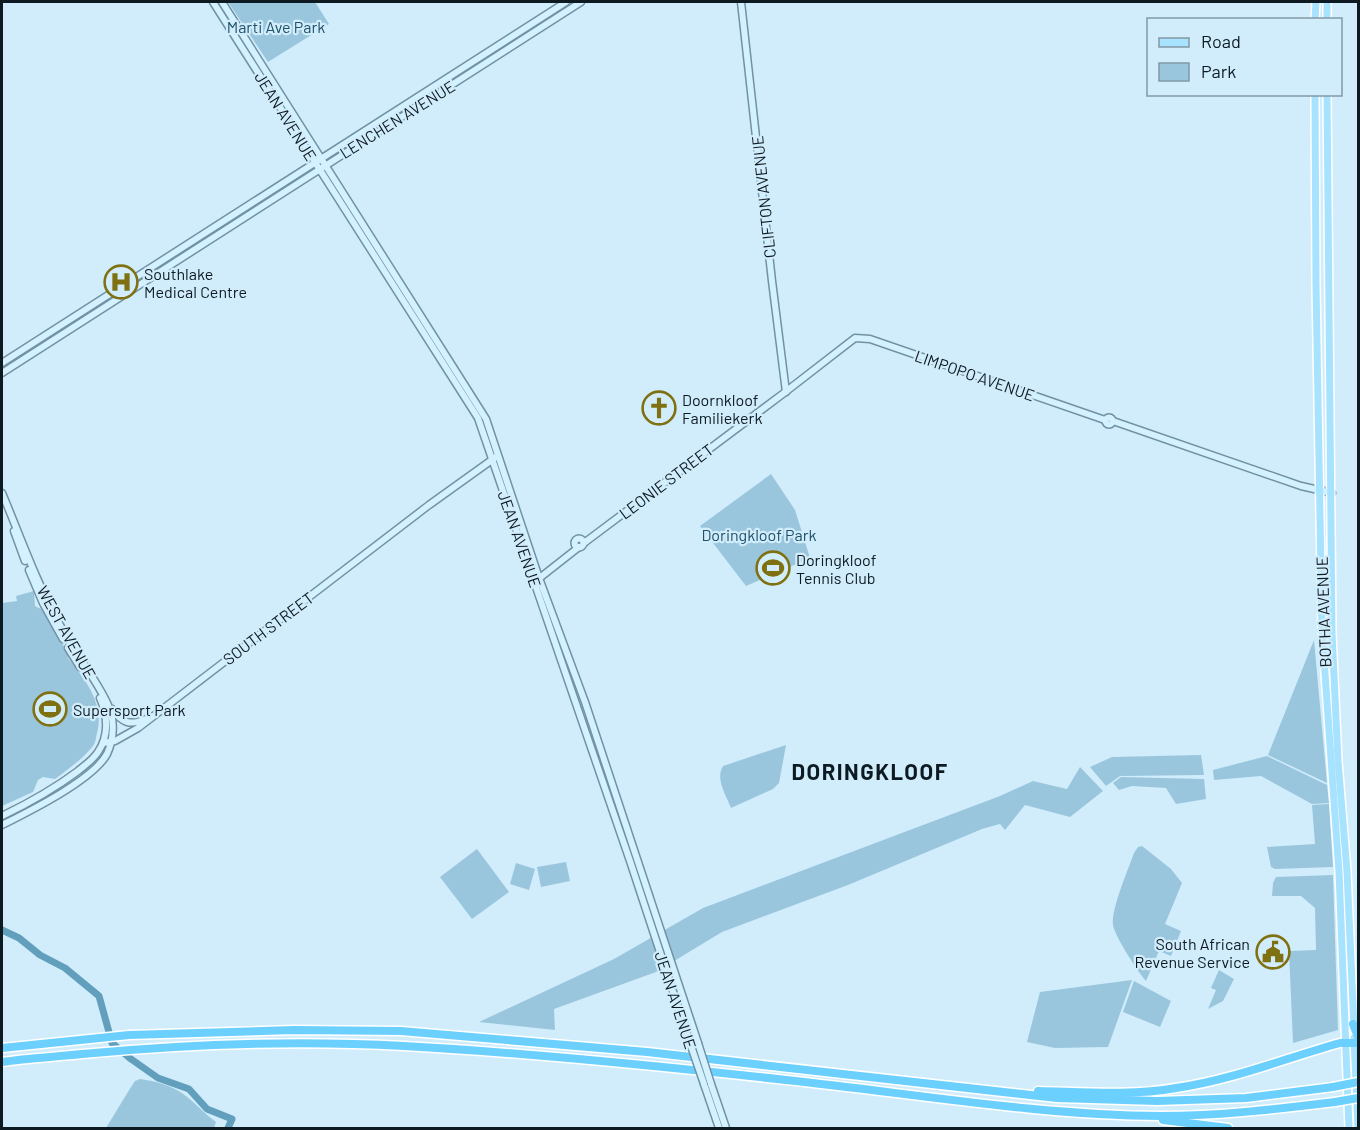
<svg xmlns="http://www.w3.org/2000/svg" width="1360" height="1130" font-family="Barlow,sans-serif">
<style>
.green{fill:#9ac6dd}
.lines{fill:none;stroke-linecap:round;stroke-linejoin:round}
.river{stroke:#629fbd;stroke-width:7}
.secondary-casing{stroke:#7192a3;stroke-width:9}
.primary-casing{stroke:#fff;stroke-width:10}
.highway-casing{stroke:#fff;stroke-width:11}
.secondary{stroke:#d3f1ff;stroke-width:6}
.primary{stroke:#a7e3fe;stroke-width:7}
.highway{stroke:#6cd0fe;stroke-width:8}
.secondary-bridge-casing{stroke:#7192a3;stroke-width:9;stroke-linecap:butt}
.highway-bridge-casing{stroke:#fff;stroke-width:11;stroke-linecap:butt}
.secondary-bridge{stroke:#d3f1ff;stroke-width:6}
.highway-bridge{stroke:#6cd0fe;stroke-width:8}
.labels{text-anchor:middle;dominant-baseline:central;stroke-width:4.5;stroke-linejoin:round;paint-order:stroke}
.park-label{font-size:16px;fill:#1f5067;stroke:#d1edfc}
.street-label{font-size:16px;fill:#0d1a21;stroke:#d1edfc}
.poi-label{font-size:16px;fill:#0d1a21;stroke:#d1edfc;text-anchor:start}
.district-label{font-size:22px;font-weight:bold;letter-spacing:1.5px;fill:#0d1a21;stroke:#d1edfc}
</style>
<rect width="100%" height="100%" fill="#d1edfc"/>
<g class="green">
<polygon points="228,2 315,2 329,24 268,62"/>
<polygon points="771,474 795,510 810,558 746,586 700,526"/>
<path d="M34,591L35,606L43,610L69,655L68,658C85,679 105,704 97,733C96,737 96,742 93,746C84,758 67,770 55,779L43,777L38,780L33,792L2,806V603L17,601L16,596Z"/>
<polygon points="1314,640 1327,783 1268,755"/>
<path d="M786,745L779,783L773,789L731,808C726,795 715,779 723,766Z"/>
<polygon points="1201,755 1204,775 1120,776 1106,786 1090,767 1112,757"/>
<polygon points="1267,756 1327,785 1329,803 1312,804 1261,776 1214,780 1213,770"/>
<polygon points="1080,767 1103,791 1070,817 1025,805 1005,830 1000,824 982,829 848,885 722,932 656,972 554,1009 555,1030 479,1022 614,959 703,908 1000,796 1033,781 1067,789"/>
<polygon points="1121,777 1204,779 1206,799 1176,804 1166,788 1132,786 1119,790 1113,783"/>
<polygon points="1329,804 1333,867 1275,869 1271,867 1267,847 1315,844 1312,805"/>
<path d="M1142,846L1171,869L1182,883L1165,924L1181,931L1171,956L1159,951L1146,981C1138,972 1115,937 1113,925C1111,909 1128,870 1134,853L1138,847Z"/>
<polygon points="477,849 509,892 472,919 440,877"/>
<polygon points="566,862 570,881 541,887 537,867"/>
<polygon points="516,863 535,869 529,890 510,884"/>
<polygon points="1333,875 1338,1030 1293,1043 1289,951 1316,950 1315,908 1301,896 1272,896 1273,883 1276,877"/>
<polygon points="1219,970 1234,979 1223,1001 1208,1009 1216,990 1211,988"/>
<polygon points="1132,980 1108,1047 1055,1048 1027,1042 1040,992"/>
<polygon points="1134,981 1171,1001 1160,1027 1123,1012"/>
<path d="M140,1079C155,1081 174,1086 186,1096C196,1104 205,1114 216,1122L214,1128H106L131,1087L135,1081Z"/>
</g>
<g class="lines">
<polyline class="river" points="2,930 19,938 40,955 65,968 99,996 112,1043 131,1059 158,1078 189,1089 207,1109 232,1119 228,1128"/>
<defs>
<g id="secondary">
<polyline points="213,2 478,418 630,861 690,1043"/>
<polyline points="222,2 486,419 539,578 585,702 698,1043"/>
<polyline points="741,2 772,281 786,392"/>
<polyline points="2,363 566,2"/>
<polyline points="2,373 581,2"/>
<circle cx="1109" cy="421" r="3.5"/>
<polyline points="1113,421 1301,486 1332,493"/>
<path d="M2,493C21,538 37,584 61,627C75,654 96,678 108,705C115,720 114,739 107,754C93,780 28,812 2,825"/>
<polyline points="14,531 25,561"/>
<circle cx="579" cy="543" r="4.5"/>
<polyline points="584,543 784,393 855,338 870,339 1105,420"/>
<polyline points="29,570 43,603 63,639"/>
<polyline points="537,580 579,547"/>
<polyline points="68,648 80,667"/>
<path d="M112,709C122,723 130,726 146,719"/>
<polyline points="103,743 115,741 138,728 429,505 496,457"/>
<path d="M2,816C29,803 54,789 78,771C85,765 93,760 98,752C109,736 108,716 100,698"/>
<polyline points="704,1084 719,1128"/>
<polyline points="711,1084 726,1128"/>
</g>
<g id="primary">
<polyline points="1327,2 1327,20"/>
<polyline points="1315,20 1316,2"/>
<polyline points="1315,94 1316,285 1322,631 1339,872 1349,1128"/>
<polyline points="1327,94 1332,633 1338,761 1347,871 1354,1027"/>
<polyline points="1354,1038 1358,1128"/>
</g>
<g id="highway">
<polyline points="1353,1024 1358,1037"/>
<polyline points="2,1048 129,1035 294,1030 401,1031 647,1052 1057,1098 1157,1101 1246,1098 1333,1087"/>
<path d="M2,1062C28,1058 55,1057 82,1054C189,1044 297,1040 404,1046C532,1053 659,1066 786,1080C910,1093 1035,1115 1161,1116C1219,1116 1277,1109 1335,1102"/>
<path d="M1038,1091C1084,1092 1131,1096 1176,1088C1232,1080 1286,1058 1340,1043H1358"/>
<polyline points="1163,1120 1228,1128"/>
</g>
</defs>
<use href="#secondary" class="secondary-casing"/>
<use href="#primary" class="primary-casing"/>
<use href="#highway" class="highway-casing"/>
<use href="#secondary" class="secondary"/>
<use href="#primary" class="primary"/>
<use href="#highway" class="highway"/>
<defs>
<g id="secondary-bridge">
<polyline points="690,1043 704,1084"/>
<polyline points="698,1043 711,1084"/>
</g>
<g id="highway-bridge">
<polyline points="1333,1087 1358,1082"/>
<polyline points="1335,1102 1358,1098"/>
</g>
</defs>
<use href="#secondary-bridge" class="secondary-bridge-casing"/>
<use href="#highway-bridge" class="highway-bridge-casing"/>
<use href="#secondary-bridge" class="secondary-bridge"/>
<use href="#highway-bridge" class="highway-bridge"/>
</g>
<defs>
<symbol id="hospital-ring" viewBox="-11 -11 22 22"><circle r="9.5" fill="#d1edfc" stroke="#7f7111" stroke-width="1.5"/><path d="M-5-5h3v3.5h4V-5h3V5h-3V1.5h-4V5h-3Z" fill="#7f7111"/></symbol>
<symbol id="church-ring" viewBox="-11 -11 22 22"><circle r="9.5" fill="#d1edfc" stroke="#7f7111" stroke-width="1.5"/><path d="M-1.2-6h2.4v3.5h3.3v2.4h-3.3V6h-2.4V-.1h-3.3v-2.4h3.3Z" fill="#7f7111"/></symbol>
<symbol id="stadium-ring" viewBox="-11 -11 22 22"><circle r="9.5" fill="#d1edfc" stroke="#7f7111" stroke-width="1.5"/><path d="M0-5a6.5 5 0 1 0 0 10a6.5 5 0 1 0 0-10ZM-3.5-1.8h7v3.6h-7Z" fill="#7f7111"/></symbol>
<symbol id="civic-ring" viewBox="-11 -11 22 22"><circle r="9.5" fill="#d1edfc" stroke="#7f7111" stroke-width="1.5"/><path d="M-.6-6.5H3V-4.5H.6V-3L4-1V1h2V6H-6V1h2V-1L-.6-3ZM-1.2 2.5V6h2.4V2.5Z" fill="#7f7111"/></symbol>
</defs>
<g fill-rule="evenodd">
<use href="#hospital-ring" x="102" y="263" width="38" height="38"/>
<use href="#church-ring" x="640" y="389" width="38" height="38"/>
<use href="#stadium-ring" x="754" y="549" width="38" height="38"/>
<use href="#stadium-ring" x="31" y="690" width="38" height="38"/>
<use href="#civic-ring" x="1254" y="933" width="38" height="38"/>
</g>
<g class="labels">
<g class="park-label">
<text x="276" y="26">Marti Ave Park</text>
<text x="759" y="534">Doringkloof Park</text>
</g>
<g class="street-label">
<text transform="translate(286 116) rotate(58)">JEAN AVENUE</text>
<text transform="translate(397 119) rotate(-32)">LENCHEN AVENUE</text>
<text transform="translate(763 197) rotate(-96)">CLIFTON AVENUE</text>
<text transform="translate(975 375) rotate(19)">LIMPOPO AVENUE</text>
<text transform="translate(666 481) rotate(-37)">LEONIE STREET</text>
<text transform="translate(520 539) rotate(71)">JEAN AVENUE</text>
<text transform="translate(1323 612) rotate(-92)">BOTHA AVENUE</text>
<text transform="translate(268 628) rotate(-37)">SOUTH STREET</text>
<text transform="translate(67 632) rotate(61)">WEST AVENUE</text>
<text transform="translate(676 1000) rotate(72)">JEAN AVENUE</text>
</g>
<g class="poi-label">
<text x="144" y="273">Southlake<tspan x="144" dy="18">Medical Centre</tspan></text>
<text x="682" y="399">Doornkloof<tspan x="682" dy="18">Familiekerk</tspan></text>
<text x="796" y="559">Doringkloof<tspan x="796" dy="18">Tennis Club</tspan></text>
<text x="73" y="709">Supersport Park</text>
<text x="1250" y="943" text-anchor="end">South African<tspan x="1250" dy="18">Revenue Service</tspan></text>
</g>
<g class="district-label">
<text x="870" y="771">DORINGKLOOF</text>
</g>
</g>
<rect width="1360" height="1130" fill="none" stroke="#0d1a21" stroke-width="6"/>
<rect x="1147" y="18" width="195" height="78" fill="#d1edfc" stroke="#8399a4" stroke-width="1.5"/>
<rect x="1159" y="38" width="30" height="9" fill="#a7e3fe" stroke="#8399a4" stroke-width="1.5"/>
<text x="1201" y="48" font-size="18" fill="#0d1a21">Road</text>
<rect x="1159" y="63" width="30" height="18" fill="#9ac6dd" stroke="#8399a4" stroke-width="1.5"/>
<text x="1201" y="78" font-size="18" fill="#0d1a21">Park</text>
</svg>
